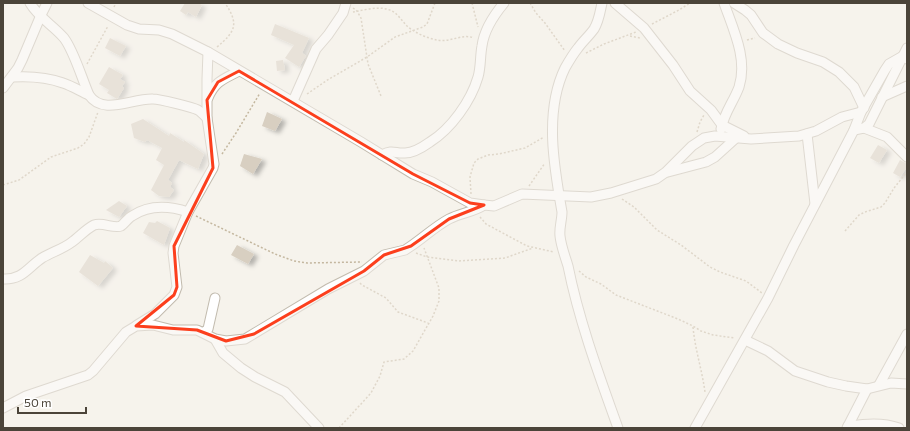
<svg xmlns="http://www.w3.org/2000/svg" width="910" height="431" font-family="Commissioner,sans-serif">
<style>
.building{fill:#d8cfc1;filter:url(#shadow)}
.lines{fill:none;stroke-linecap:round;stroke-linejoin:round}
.minor-casing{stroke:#c2bbae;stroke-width:11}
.path{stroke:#c4b79f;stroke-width:1.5;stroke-dasharray:2 2;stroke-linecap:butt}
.minor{stroke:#fff;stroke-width:9}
.marked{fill:none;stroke:#fc3f1d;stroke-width:3;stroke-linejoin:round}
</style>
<defs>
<filter id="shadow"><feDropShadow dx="4.5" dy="2.5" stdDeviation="2" flood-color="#0004"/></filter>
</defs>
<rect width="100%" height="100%" fill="#f6f3ec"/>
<g class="building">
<polygon points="185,3 198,3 202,5 196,17 188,12 186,15 180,11"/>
<polygon points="275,24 309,38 302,53 306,56 299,67 285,58 294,45 271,35"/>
<polygon points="110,38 126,46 120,56 105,48"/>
<polygon points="283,60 285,70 277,71 276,61"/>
<polygon points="109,67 123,75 120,79 125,82 122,86 124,88 117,99 107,93 109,90 99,84"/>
<polygon points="267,112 282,119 275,131 262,126"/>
<polygon points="143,119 169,136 170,133 184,142 184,140 204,154 198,169 179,160 168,180 172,183 170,187 174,190 169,197 159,196 151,190 164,165 156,160 162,148 147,140 145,142 134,138 131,124"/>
<polygon points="878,145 887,150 879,163 870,158"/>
<polygon points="244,154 262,159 253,174 240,166"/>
<polygon points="900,160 907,164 907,167 900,177 893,173"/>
<polygon points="119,201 127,206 119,217 106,210"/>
<polygon points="157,221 170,228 164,245 143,233 149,222 155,223"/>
<polygon points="237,245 254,254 248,264 231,255"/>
<polygon points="90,255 104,263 105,261 113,268 98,286 79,272"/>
</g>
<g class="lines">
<defs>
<g id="minor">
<path d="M30,3C38,17 54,26 64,38C74,51 82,79 89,95C103,116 132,98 153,99C159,99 192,107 198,110C201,112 204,115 207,118"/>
<polyline points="88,3 127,25 139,29 159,30 172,34 208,52 361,142 413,174 432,182 470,203 484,205"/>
<path d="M602,3C600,12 599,21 594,29C589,36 583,41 578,48C573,54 569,61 565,68C544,111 554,167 562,212C562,220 559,228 560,236C561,246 565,256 568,266C579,321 599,375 618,428"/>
<polyline points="615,3 644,28 673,65 690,91 711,110 722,125 744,136"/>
<polyline points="734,3 745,10 751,15 763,33 778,44 797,53 823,62 839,72 854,87 864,108"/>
<path d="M12,77C29,76 47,77 63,83C72,86 80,91 89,95"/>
<polyline points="3,88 18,68 22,60 41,15 47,3"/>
<polyline points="882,97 907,86"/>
<path d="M208,98C215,81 224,79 239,71"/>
<polyline points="294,102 293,101 316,49 328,35 343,13 346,3"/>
<polyline points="864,128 887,137 907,157"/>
<path d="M721,129C724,113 734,101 739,87C748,59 733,29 724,3"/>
<polyline points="854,130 864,128 869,124 907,48"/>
<polyline points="807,134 815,204"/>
<path d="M382,155C393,149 395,154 405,153C414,153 423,147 430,142C451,129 471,101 478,77C481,67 480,56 482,46C484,30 494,15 504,3"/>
<polyline points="668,172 706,162 715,157 736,138"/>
<path d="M3,279C23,280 28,267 42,258C52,252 63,249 72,242C79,237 86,229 94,225C103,222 114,229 121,226C125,223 128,218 132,216C150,204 170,206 188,212"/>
<polyline points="137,325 155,314 174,295 177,287 173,253 174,246 188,212 213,168 214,164 207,118 207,79 208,52"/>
<polyline points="204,332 208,329 215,298"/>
<polyline points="215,339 223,353 241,368 255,377 285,392 319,428"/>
<polyline points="745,340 768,351 795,371 828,382 846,386 867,389 891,383 907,384"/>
<polyline points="879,385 907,334"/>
<path d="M3,408L26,396L88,375L93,371L126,332L136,326L153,325L173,330H197L215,339L226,341L245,339L328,289L364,271L384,255L405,250L411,246C424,237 436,226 449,219C460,213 474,212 484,205L494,206L522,194L591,197L611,193L656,179L666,172L692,146L704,138L715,136L751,139L799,136L816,131L842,117L861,112"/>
<path d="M848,426C865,424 882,422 899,428"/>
<polyline points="695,428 768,298 794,245 854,130 861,112 885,70 889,64 903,56 907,59"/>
<polyline points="847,428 867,389"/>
</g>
</defs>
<use href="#minor" class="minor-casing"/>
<g class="path">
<polyline points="472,3 478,27"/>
<polyline points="530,3 536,13 545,23 565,51"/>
<polyline points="114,7 116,3"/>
<polyline points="353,8 357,11 361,18 368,64 381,96"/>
<path d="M353,12C365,10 380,5 392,11C398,14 402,21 407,26C415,33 427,38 437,40C450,43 462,33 474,38"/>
<polyline points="652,24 679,10 690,3"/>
<polyline points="630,36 640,38"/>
<polyline points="747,40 755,38"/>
<path d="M217,47C236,31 239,24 225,3"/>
<polyline points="586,53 604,44 636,32"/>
<polyline points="87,64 108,26"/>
<polyline points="307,94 329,79 367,57 395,37 423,27 427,24 435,3"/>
<polyline points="697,132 700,122 704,115"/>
<polyline points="222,154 236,133 260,93"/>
<polyline points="3,185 19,180 51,157 78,148 84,144 89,137 98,112"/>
<polyline points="529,186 545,163"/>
<polyline points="471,194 470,177 474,163 478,159 488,155 499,154 525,148 544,137"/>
<polyline points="622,199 634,207 657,230 681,245 710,267 720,272 746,281 762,293"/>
<polyline points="196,216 275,254 294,261 307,263 362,262"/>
<polyline points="480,217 486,224 527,246 554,252"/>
<polyline points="845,231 859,215 865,212 881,207 885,203 894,188 907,172"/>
<polyline points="416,253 427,257 459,261 505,258 533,248"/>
<polyline points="579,271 586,277 601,284 616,295 678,319 693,326 701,331 713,335 735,338"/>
<polyline points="360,283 362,285 386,298 398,312 428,323"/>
<path d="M693,327C695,349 702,370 705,392"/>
<polyline points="339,428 371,393 380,376 384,362 404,359 413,351 433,316 439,301 439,288 424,248"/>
</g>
<use href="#minor" class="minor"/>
</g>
<path d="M0 0H910V431H0ZM239,71L413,174L470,203L484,205L449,219L411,246L384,255L364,271L254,334L226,341L197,330L136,326L174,295L177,287L174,246L213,168L207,100L218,82Z" fill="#f6f3ec" fill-opacity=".55" fill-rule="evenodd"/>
<path class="marked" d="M239,71L413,174L470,203L484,205L449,219L411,246L384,255L364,271L254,334L226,341L197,330L136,326L174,295L177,287L174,246L213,168L207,100L218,82Z"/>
<rect width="910" height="431" fill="none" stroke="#4b4439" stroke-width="8"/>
<path d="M18 407v6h68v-6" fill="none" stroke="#4b4439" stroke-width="2"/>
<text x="24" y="407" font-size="12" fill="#4b4439" stroke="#ffffff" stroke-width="3" paint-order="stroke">50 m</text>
</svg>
